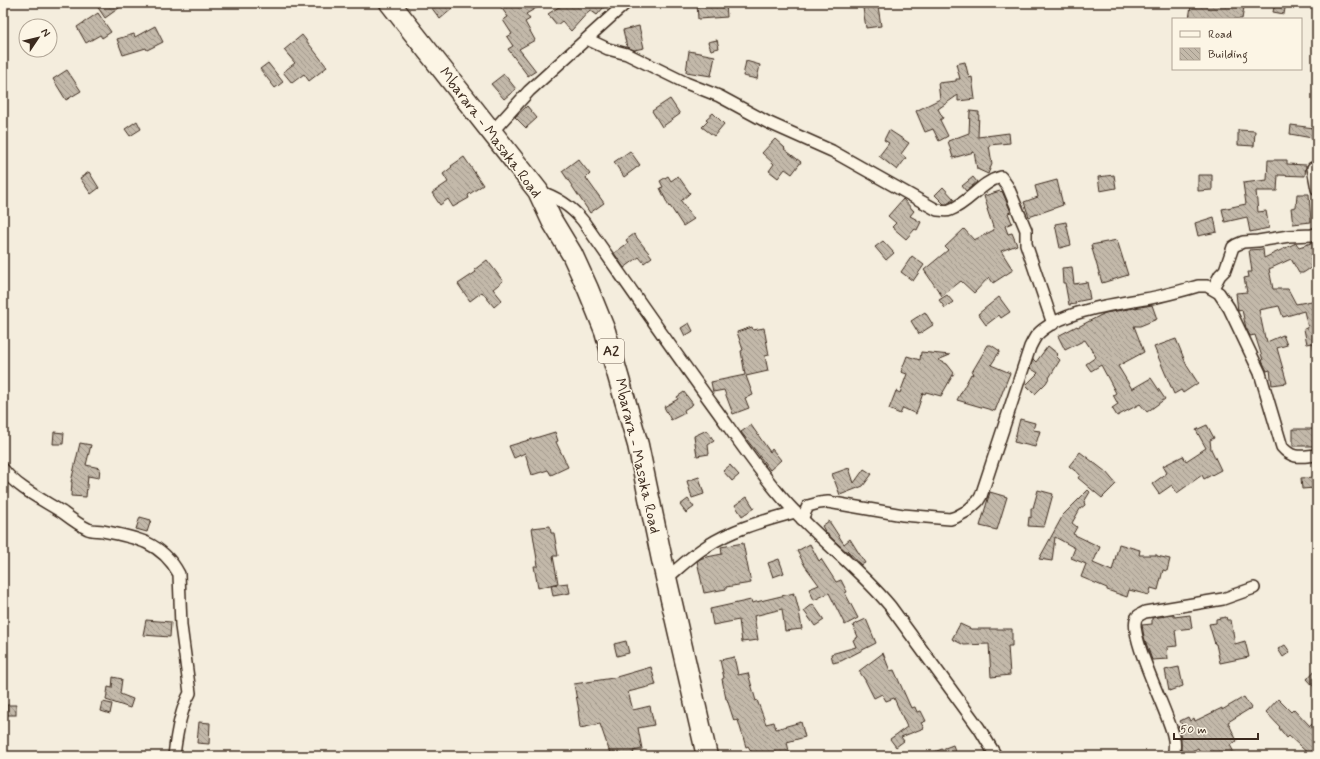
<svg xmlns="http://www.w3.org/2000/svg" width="1320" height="759" font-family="Mynerve,sans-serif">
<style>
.building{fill:url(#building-back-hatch);stroke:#3b2a1e}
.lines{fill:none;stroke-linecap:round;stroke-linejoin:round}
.street-casing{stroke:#3b2a1e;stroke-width:14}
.highway-casing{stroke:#3b2a1e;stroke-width:23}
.street{stroke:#fcf5e5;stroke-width:11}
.highway{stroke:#fcf5e5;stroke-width:20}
.labels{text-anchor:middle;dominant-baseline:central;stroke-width:3;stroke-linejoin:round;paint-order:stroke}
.shield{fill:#fcf5e5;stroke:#75675a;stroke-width:1}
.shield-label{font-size:14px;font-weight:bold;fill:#3b2a1e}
.street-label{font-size:15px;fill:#3b2a1e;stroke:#fcf5e5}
</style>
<defs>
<pattern id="building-back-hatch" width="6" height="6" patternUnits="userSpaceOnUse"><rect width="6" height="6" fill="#c3b9aa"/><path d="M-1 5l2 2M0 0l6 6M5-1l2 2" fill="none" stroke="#a0978a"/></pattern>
</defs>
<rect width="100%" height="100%" fill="#f4eddd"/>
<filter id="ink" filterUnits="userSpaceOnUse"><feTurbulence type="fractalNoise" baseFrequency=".025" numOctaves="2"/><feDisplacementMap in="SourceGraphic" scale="8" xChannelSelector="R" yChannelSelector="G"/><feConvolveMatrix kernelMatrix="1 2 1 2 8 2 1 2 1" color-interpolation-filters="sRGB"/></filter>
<g filter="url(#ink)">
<g class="building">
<polygon points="95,3 126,3 105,18"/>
<polygon points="428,3 449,3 453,8 440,19"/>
<polygon points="498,3 545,3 526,14 530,19 525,22 535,40 519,49 536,71 528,76 508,49 513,46 507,37 512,34 503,20 508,17"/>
<polygon points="565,3 599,3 604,7 597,15 590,10 571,31 562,21 557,25 548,14"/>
<polygon points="697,3 726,3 727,17 698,19"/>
<polygon points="1197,3 1234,3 1234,6 1244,7 1242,19 1189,19 1191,6 1197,6"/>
<polygon points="1275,3 1286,3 1284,14 1273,12"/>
<polygon points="878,6 881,26 866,28 863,8"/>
<polygon points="98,13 111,32 102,38 100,35 86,43 77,27"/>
<polygon points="155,26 163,42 147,50 146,48 123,55 117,39 134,34 135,37"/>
<polygon points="639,26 644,48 634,50 627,47 623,30"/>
<polygon points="302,35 327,67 309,81 304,74 292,83 283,72 295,63 284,50"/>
<polygon points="717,40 719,48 711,50 708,42"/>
<polygon points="689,51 715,56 711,76 686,72"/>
<polygon points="746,61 760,65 757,79 743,76"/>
<polygon points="965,62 969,78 972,77 975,99 958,101 958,95 938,109 943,118 940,120 948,136 939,141 933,129 925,132 916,111 940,99 938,83 956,81 956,79 960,79 956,64"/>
<polygon points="268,63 283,82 275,88 260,69"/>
<polygon points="67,70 81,91 66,100 53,79"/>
<polygon points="504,74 516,89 504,99 491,84"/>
<polygon points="670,99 680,114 662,127 652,111"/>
<polygon points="527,106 537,118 526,128 515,117"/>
<polygon points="970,111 979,112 978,137 1009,133 1010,143 989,145 992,164 988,174 977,169 974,152 953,158 948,141 969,133"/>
<polygon points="713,113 724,124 714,136 702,127 708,121 706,119"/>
<polygon points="137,121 141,129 130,136 125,129"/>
<polygon points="1291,125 1314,128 1312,138 1290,134"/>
<polygon points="889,130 909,143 901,154 906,158 897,170 879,156 889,143 884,140"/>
<polygon points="1238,130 1255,131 1254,146 1238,145"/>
<polygon points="775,139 785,148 784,149 801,162 792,174 785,169 778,178 769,171 774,164 762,153"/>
<polygon points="630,151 640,165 624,177 614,162"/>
<polygon points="464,157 483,185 468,195 469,198 453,207 448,199 440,205 432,193 448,182 443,174 452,167 451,166"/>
<polygon points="578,159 590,174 586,178 604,203 590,213 562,171"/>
<polygon points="1268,160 1287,160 1287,164 1306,165 1305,176 1278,175 1277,191 1256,191 1258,212 1266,211 1269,228 1250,232 1247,217 1225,222 1222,209 1246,204 1243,183 1267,180"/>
<polygon points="89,172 99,188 91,194 80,178"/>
<polygon points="1114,175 1116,188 1100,191 1098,177"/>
<polygon points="1198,175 1212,175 1212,190 1198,191"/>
<polygon points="668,176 671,181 678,176 690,193 681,201 694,219 683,226 670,206 669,207 660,188 663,187 660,181"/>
<polygon points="973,177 977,182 966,191 962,186"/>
<polygon points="1057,180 1063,205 1029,217 1024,202 1038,197 1035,186"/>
<polygon points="943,187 954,199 947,204 944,204 935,195"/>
<polygon points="1000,191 1001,192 1002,191 1011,212 1008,213 1012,223 1005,226 1008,234 1012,233 1017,245 1001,251 1013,270 993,283 989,277 974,293 961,281 942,296 924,270 948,250 945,247 964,229 974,240 994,230 987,209 988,209 984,196"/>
<polygon points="1297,194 1309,194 1311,222 1293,224 1291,208 1296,207"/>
<polygon points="903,199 914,211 910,216 921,222 917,230 915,229 906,239 892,227 896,223 888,216"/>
<polygon points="1214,217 1217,232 1198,236 1195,223"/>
<polygon points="1066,222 1071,245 1060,248 1055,224"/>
<polygon points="634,234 652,257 644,263 639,257 624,268 614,253 628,243 626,240"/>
<polygon points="1117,240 1128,275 1102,283 1091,245"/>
<polygon points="883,241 894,253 886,260 875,247"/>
<polygon points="1314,242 1317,253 1317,264 1303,273 1299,273 1291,259 1269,269 1273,289 1288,289 1296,304 1317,300 1317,307 1312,308 1317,325 1317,349 1314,349 1313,343 1307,344 1304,329 1308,328 1304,311 1283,317 1279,306 1259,310 1265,338 1266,338 1267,342 1283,335 1287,345 1277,348 1287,383 1272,385 1270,370 1267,371 1262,361 1263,360 1255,335 1250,336 1246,328 1242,310 1238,311 1236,293 1247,292 1244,278 1249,277 1248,272 1252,272 1249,250 1263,249 1264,258 1296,243 1299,247"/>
<polygon points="912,256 924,265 913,281 901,272"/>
<polygon points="487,260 503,281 493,289 502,300 494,307 482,292 470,301 458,284 476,272 474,270"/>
<polygon points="1072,267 1074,284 1087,282 1090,299 1075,302 1076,304 1069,305 1065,283 1063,283 1062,268"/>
<polygon points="947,295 953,302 945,308 939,300"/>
<polygon points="999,297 1010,312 1001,318 999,315 986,325 978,314"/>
<polygon points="1152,305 1157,319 1140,326 1134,326 1144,352 1118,366 1132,389 1151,378 1165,399 1147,412 1140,404 1117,416 1112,408 1118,404 1113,395 1116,393 1101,365 1091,371 1086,364 1096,357 1085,340 1065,350 1058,336 1077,326 1078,327 1105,313"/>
<polygon points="925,312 933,325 919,334 911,321"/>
<polygon points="689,323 693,331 685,336 681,328"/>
<polygon points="752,327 753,330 764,328 769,355 765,356 768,371 746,376 753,395 745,398 749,408 733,414 724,390 713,392 711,382 745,375 741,351 743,350 737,332"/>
<polygon points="1176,339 1187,366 1198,383 1183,393 1181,390 1174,394 1154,347"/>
<polygon points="988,345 991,345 1000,351 991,365 1010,373 995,411 957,400 971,374 973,375 972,372"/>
<polygon points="1048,346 1058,354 1056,356 1060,360 1046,383 1035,394 1026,385 1038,373 1030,368 1033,359 1036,362"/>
<polygon points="921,352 950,355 938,360 947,364 954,373 941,396 926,392 925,394 923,393 916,414 903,408 900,414 889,409 896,391 900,393 907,374 901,372 907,356 920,360"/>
<polygon points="684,392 693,404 684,410 685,413 671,420 664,407 678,399 677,397"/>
<polygon points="1020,419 1035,423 1033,430 1040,431 1035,447 1014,442"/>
<polygon points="751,425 770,452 772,449 781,460 770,470 741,432"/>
<polygon points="1207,425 1214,438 1210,440 1211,449 1221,470 1204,479 1202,475 1177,493 1172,485 1159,494 1152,484 1167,473 1163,466 1183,456 1186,461 1206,448 1196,430"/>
<rect x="1293" y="429" width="24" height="17"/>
<polygon points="707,430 714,441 708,445 709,454 697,456 694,436"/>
<polygon points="54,432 64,433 63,444 53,444"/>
<polygon points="555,432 558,441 556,442 568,467 551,475 548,470 532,475 525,453 514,458 509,446"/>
<polygon points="80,443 91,445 86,465 100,468 99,478 88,476 86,497 71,496 72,482 71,482"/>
<polygon points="1080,452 1106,472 1116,484 1102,498 1078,478 1080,475 1069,466"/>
<polygon points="730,465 739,475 732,481 723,471"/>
<polygon points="849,468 854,483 864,469 872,474 863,486 840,495 832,474"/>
<polygon points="699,477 704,494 692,498 687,481"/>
<polygon points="1314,477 1315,488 1302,489 1301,478"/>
<polygon points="1038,490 1053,494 1044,527 1028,526 1029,517 1031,518 1031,508 1033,508"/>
<polygon points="1088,490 1090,492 1084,502 1085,505 1080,509 1072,523 1077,527 1073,534 1100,547 1093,563 1112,571 1119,544 1140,550 1139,555 1157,555 1157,556 1170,559 1167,571 1163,570 1158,590 1151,588 1149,595 1129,590 1127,597 1107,590 1107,588 1081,577 1086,564 1071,558 1075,548 1055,537 1052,561 1039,559 1062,517 1062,516"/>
<polygon points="990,492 1007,497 997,530 980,526"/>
<polygon points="747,497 754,508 742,516 735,505"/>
<polygon points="688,499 694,507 686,513 680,505"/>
<polygon points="140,517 151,520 147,532 136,529"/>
<polygon points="829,521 844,544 850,539 865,563 861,565 847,550 851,556 826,533 822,526"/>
<polygon points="550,526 551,533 554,533 558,556 553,556 558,583 538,588 534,566 538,566 532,528"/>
<polygon points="743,543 751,583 726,587 726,589 704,593 697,561 702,558 722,554 721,547"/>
<polygon points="810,544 819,561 821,559 836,582 841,580 847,592 845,593 858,618 845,625 829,593 814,600 809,589 819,585 805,566 797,551"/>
<polygon points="779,559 784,573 773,577 768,563"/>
<polygon points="568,583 570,593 553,596 551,585"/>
<polygon points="794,593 793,596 795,595 799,611 802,629 785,631 782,609 754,616 758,640 742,642 739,620 713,625 710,609 751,600 752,603"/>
<polygon points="813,604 824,620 815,626 804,611"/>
<polygon points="1174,615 1174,617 1190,615 1192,628 1175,630 1177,646 1167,647 1168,659 1152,660 1144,637 1142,625 1152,624 1152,618"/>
<polygon points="1226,617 1227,620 1231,620 1235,644 1245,641 1249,657 1220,663 1216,644 1215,644 1209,624 1216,623 1216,619"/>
<polygon points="866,619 876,643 841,661 833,663 831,654 856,647 853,640 858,637 853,625"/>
<polygon points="146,620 171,622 170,637 143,635"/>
<polygon points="960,624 971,629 1012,629 1012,646 1008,646 1010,675 991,677 989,644 964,645 952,639"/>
<polygon points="626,641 629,653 617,656 614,644"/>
<polygon points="1285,645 1290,652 1283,657 1278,649"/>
<polygon points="883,653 890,671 894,670 911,708 915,707 917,712 921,711 926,721 921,723 924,728 901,737 904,741 896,747 890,739 907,727 894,698 886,701 882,694 874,698 865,680 859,671"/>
<polygon points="734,657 738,675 748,673 756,701 757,700 766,724 774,722 776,729 801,722 805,737 787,742 790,756 754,756 748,746 746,747 738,720 734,721 727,699 726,699 722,679 724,678 720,660"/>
<polygon points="651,667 656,685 628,692 633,710 650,706 654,725 638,728 642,749 633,751 635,756 611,756 600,724 580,728 578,711 579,711 574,684 613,678"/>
<polygon points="1179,667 1183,686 1169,691 1165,670"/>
<polygon points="1317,668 1317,690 1307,679"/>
<polygon points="113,677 122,679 120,694 133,699 130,708 106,700 108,687 112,688"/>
<polygon points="1244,697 1251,708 1228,722 1237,741 1230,745 1236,756 1202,756 1198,748 1183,756 1181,751 1181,737 1178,727 1182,725 1180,721 1188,717 1190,721 1194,718 1195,721 1222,708 1222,710"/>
<polygon points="1278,699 1291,712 1294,709 1310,726 1317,720 1317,756 1311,756 1289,736 1287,738 1279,728 1280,727 1266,712"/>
<polygon points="103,702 112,704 110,714 101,711"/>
<rect x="7" y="705" width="9" height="10"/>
<polygon points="199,722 210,723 209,744 197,743"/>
<polygon points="953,745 957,756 926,756 926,755"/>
</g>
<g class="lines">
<defs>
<g id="street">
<path d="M587,39L608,49L627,54L686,83L719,96L767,122L832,151L937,210C941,210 946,212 950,210C969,203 981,182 1001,177L1008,187L1026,230V244L1053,324"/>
<polyline points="491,133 529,91 626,3"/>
<polyline points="1313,168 1317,189"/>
<path d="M538,191C557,197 571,206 583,221C628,285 672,349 718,412C738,440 757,468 779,494C813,535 857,566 890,606L979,728L996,756"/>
<polyline points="1213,288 1220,275 1225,270 1233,247 1236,245 1243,242 1258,241 1289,236 1312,235 1317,233"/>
<path d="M3,469C16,487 43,500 62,512C70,518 79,525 88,529C92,531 98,530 103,531C135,537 162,542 179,574L181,626L190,693C181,709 176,738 174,756"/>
<path d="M802,519L808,506L819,503L828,502L903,515L950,519L956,517L967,511L978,501L981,496L1030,347C1032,343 1034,339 1036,336C1057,312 1114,304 1145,299C1163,296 1180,291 1198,286H1207L1219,293L1229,308L1260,373L1282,447C1293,460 1302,456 1317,455"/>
<path d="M666,579C679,568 692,555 707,546C735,528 764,521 795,512"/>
<path d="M1173,756C1175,749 1175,742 1173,735C1169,714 1126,632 1137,617C1138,615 1142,614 1145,612L1223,599L1254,588"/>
</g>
<polyline id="highway" points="390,3 538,191 552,221 572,254 588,289 605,331 638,445 662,560 707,756"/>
</defs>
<use href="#street" class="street-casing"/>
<use href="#highway" class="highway-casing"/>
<use href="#street" class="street"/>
<use href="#highway" class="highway"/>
</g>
</g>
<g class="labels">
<rect class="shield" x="598" y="339" width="26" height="24" rx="3"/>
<g class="shield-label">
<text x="611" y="351">A2</text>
</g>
<g class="street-label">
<text transform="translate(490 133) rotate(53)">Mbarara - Masaka Road</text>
<text transform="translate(637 456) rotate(77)">Mbarara - Masaka Road</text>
</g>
</g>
<rect width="1320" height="759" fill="none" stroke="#fcf5e5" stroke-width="16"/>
<rect x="8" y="8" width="1304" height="743" fill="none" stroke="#3b2a1e" stroke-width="1.5" filter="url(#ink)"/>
<rect x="1172" y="18" width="130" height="52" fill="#fcf5e5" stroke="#afa495"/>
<rect x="1180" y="31" width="20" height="6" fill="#fcf5e5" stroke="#afa495"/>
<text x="1208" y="38" font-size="12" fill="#3b2a1e">Road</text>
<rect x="1180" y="48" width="20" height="12" fill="url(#building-back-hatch)" stroke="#afa495"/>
<text x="1208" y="58" font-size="12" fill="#3b2a1e">Building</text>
<g transform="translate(38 38) rotate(55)"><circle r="19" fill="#fcf5e5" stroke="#afa495"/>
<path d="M0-3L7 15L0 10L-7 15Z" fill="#3b2a1e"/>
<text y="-6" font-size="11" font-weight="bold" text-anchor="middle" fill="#3b2a1e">N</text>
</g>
<path d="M1174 733v6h84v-6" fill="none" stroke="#3b2a1e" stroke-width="2"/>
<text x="1180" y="733" font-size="12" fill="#3b2a1e" stroke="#fcf5e5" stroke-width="3" paint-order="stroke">50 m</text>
</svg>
